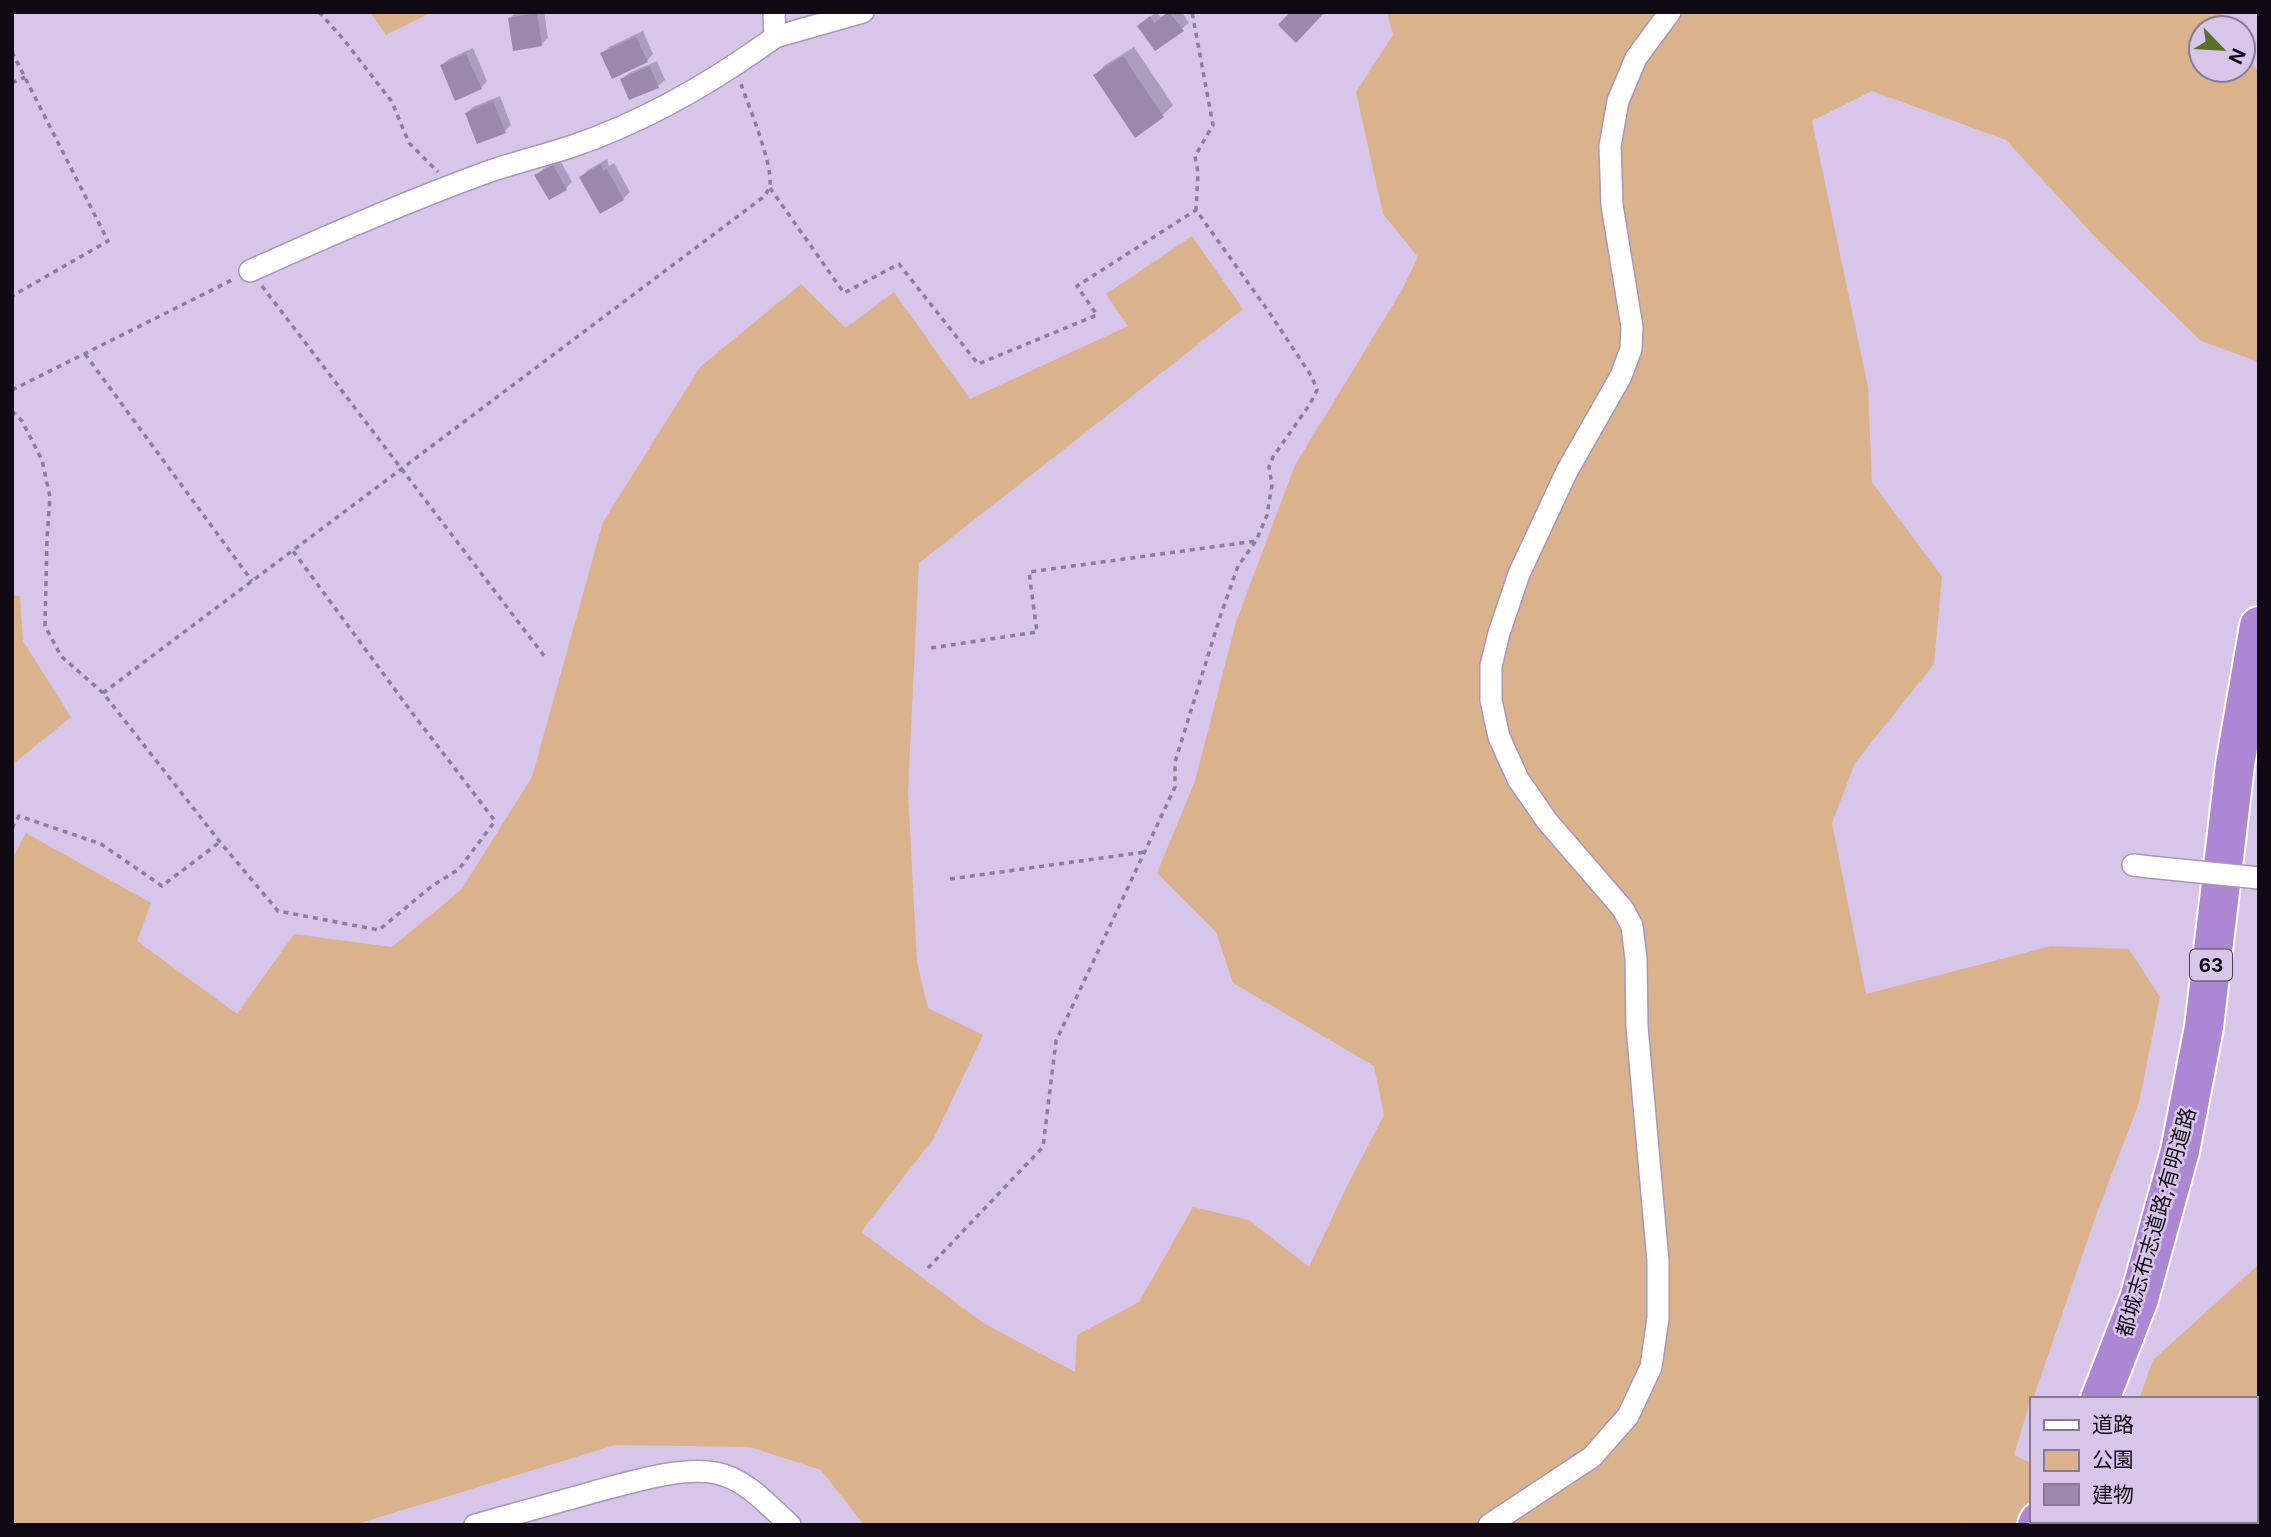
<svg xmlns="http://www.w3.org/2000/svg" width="2271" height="1537" font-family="Inter,'Noto Sans JP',sans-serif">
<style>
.green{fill:#dab38d}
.shadow{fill:#0003}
.building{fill:#9a89ab}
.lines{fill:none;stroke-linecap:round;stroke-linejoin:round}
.street-casing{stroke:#a797b9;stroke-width:24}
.highway-casing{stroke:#fff;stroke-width:42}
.path{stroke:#8b7e98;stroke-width:3.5;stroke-dasharray:5 5;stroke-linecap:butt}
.street{stroke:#fff;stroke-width:21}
.highway{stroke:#ae87d4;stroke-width:38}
.street-bridge-casing{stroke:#a797b9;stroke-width:24;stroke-linecap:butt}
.street-bridge{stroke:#fff;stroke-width:21}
.labels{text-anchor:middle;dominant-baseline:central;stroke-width:5;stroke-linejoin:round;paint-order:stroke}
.shield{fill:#d7c6ea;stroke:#4b4254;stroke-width:2}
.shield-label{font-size:19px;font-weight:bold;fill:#0f0914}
.street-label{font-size:21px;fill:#0f0914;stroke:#d7c6ea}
</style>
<rect width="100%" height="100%" fill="#d7c6ea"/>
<g class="green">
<polygon points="370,12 432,12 386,35"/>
<polygon points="1387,12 2220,12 2232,28 2201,28 2201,70 2243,70 2243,47 2259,74 2259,362 2201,341 2097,239 2006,140 1872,91 1812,121 1868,387 1872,482 1942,577 1934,664 1855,763 1832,823 1866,994 2051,946 2129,949 2160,997 2139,1103 2098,1210 2033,1399 2031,1399 2014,1455 2031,1463 2031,1521 2255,1521 2255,1399 2139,1399 2153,1360 2259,1264 2259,1525 1968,1525 1965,1522 1963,1525 864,1525 821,1470 750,1447 615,1445 354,1525 12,1525 12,859 26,833 151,903 137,941 237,1014 294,934 392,947 461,890 532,777 603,522 700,367 801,284 846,328 894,292 970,399 1128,326 1106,294 1192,236 1243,309 919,563 908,792 917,962 928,1008 983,1035 934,1138 861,1232 985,1324 1075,1372 1077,1335 1139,1302 1193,1207 1249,1220 1309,1267 1346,1188 1384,1115 1374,1066 1233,983 1216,932 1157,873 1195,781 1236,622 1295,465 1402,290 1418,257 1383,214 1356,92 1393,35"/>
<polygon points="12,595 20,596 23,641 71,717 12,765"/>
</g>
<g class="shadow">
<polygon points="516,12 544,12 548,38 541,45 509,19"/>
<polygon points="1156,12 1161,17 1169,12 1182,12 1189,23 1155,49 1139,26"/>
<polygon points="643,31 653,54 647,61 602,54 609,47"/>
<polygon points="1134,47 1173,105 1163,115 1095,75 1105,65"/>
<polygon points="473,48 487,81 481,88 442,65 449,59"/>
<polygon points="657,61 665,80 658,86 622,79 629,73"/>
<polygon points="500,96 511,125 505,131 467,113 473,107"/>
<polygon points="607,159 609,166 614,163 630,192 623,199 601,211 581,177 588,170"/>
<polygon points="560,160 572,182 566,188 537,176 543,169"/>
</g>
<g class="building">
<polygon points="1169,12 1184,31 1155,51 1137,26 1150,16 1154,23"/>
<polygon points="1290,12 1325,12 1296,43 1278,25"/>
<polygon points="537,13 542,46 513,51 508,18"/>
<polygon points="636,37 648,62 612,79 600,53"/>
<polygon points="466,54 482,89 455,101 440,65"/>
<polygon points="1123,56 1164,117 1135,138 1093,75"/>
<polygon points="650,66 659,88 629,100 620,79"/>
<polygon points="493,101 506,133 477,144 465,113"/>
<polygon points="601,164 603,171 607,169 624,200 600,214 579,177"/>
<polygon points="553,165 567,190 549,200 534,175"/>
</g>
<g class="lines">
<defs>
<g id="street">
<polyline points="775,37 863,12"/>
<path d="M250,271C327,236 403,203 482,174C512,163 543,156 573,146C646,121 713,82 775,37L774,12"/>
<polyline points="2133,865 2150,867"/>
<path d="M475,1525C514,1514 554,1503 594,1492C628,1483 681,1466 716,1473C746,1479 768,1505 790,1525"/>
<polyline points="1489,1525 1592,1457 1628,1416 1651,1367 1658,1318 1658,1261 1637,1027 1636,959 1632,926 1623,909 1547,821 1518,779 1499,737 1491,700 1491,666 1499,633 1519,574 1567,471 1621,376 1631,349 1632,327 1612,205 1610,146 1618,101 1636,58 1670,12"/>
</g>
<g id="highway">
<polyline points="2100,1399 2139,1299 2180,1151 2204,1027 2235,765 2259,626"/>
<polyline points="2037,1525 2039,1521"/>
</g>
</defs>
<use href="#street" class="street-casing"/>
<use href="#highway" class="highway-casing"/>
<g class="path">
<polyline points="319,12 344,40 392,102 409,143 438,172"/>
<polyline points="12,52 108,241 12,296"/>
<polyline points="12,83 25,77"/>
<polyline points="770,188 844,293 899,264 978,364 1097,315 1077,286 1196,210"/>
<polyline points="262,286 545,657"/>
<polyline points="85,354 252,581"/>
<polyline points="12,390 232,280"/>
<polyline points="12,411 22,421 42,460 50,497 47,538 45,626 61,656 103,693 220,842 278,911 379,930 432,886 459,869 495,821 410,710 293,551"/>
<polyline points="931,648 1037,632 1029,572 1256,541"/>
<path d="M103,693L762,198C766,194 769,190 770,184C772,162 749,107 741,84"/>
<polyline points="12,828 19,816 101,844 162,886 220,842"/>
<polyline points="950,879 1145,852"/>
<polyline points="928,1268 1043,1147 1056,1041 1175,787 1175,762 1220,617 1238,566 1256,541 1267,515 1272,485 1269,467 1273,457 1310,404 1317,390 1312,377 1271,315 1196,210 1198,173 1195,156 1213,125 1192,12"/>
</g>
<use href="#street" class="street"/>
<use href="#highway" class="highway"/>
<defs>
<polyline id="street-bridge" points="2150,867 2259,878"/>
</defs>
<use href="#street-bridge" class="street-bridge-casing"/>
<use href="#street-bridge" class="street-bridge"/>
</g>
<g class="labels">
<rect class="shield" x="2190" y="949.5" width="42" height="31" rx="5"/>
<g class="shield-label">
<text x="2211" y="965">63</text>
</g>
<g class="street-label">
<text transform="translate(2156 1222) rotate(-74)">都城志布志道路;有明道路</text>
</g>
</g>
<rect width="2271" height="1537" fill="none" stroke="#0f0914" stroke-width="28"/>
<rect x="2030" y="1397" width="228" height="126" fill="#d7c6ea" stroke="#877a94" stroke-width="2"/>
<rect x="2044" y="1420" width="35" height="10" fill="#ffffff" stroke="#877a94" stroke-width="2"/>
<text x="2092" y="1432" font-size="21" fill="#0f0914">道路</text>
<rect x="2044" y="1450" width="35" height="21" fill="#dab38d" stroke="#877a94" stroke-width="2"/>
<text x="2092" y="1467" font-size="21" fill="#0f0914">公園</text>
<rect x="2044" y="1484" width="35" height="21" fill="#9a89ab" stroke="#877a94" stroke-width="2"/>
<text x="2092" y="1502" font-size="21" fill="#0f0914">建物</text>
<g transform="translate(2222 49) rotate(115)"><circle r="33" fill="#d7c6ea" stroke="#877a94" stroke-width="2"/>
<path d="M0-5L12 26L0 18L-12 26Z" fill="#577226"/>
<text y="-10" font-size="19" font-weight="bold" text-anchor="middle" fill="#0f0914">N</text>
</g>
</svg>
